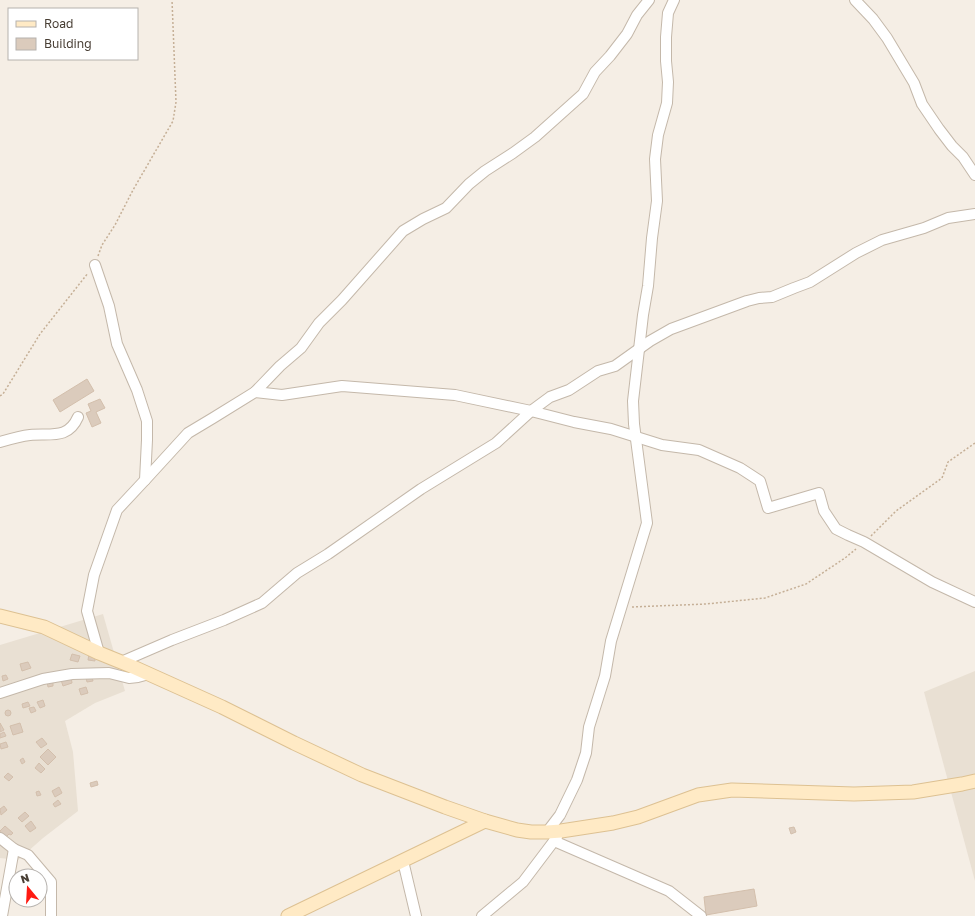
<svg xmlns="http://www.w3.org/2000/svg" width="975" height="916" font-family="'Golos Text',sans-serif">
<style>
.residential{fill:#e9e0d3}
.building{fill:#dbcbbc;stroke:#d3bfac}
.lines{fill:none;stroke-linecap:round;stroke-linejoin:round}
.street-casing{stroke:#c4b8aa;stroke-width:12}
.secondary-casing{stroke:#ddc192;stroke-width:15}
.path{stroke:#c5af96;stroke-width:1.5;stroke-dasharray:2 2;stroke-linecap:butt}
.street{stroke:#fff;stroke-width:10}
.secondary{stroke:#ffeac5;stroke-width:13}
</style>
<rect width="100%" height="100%" fill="#f5eee5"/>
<g class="residential">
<polygon points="103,614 125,691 95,703 65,721 73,752 78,811 43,838 18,860 0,858 0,645"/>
<polygon points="975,671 975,881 924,692"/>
</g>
<g class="building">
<polygon points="87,379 94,391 60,412 53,400"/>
<polygon points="100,399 105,408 96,412 101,423 92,427 86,413 91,411 88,404"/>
<polygon points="72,654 80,656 78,662 70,660"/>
<polygon points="89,654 95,655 95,661 88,660"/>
<polygon points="28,662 31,668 22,671 20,664"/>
<polygon points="6,675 8,679 3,681 2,676"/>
<polygon points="71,677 72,683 63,686 61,680"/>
<polygon points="92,677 93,681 87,682 86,678"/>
<polygon points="53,681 53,686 48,687 47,682"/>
<polygon points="86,687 88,693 81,695 79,689"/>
<polygon points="43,700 45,706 40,708 37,702"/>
<polygon points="28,702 30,706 23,708 22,704"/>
<polygon points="34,707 36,711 31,713 29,708"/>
<circle cx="8" cy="713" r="3"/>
<polygon points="0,723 4,730 0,732"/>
<polygon points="20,723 23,732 13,735 10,726"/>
<polygon points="4,732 6,736 0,738 0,734"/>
<polygon points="42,738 47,744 41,748 36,742"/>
<polygon points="6,742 8,747 1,749 0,744"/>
<polygon points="48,749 56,757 48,765 40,757"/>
<polygon points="23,758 25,762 22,764 20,760"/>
<polygon points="39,763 45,769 41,773 35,768"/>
<polygon points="8,773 13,777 9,781 4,777"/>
<polygon points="97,781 98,785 91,787 90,783"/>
<polygon points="59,787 62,793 55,797 52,791"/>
<polygon points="39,791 41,795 37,796 36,792"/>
<polygon points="58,800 61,804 55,807 53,804"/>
<polygon points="4,806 7,810 1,815 0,809"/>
<polygon points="25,812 29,816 22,822 18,818"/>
<polygon points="31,821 36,828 30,832 25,826"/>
<polygon points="5,826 13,833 11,835 9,834 4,839 0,835 0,831"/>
<polygon points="794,827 796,832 791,834 789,828"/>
<polygon points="754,889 757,906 706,915 704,897"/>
</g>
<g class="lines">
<defs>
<g id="street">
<polyline points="855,0 873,19 887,38 914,83 922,104 939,129 952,146 963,157 975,175"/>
<polyline points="95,265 109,306 117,344 137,390 147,421 147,440 145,480 117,510 94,575 87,611 99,653"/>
<polyline points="255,392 282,395 342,386 455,395 531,411 574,422 611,429 662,445 699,450 740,468 760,481 768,508 819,493 824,511 836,529 848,535 864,542 932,582 975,602"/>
<path d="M0,442C10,439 20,436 30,435C50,433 68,440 78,417"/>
<polyline points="145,480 188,433 213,418 255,392 280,366 301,348 319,323 342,300 403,231 423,219 446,208 469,184 485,171 513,153 535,137 583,94 595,72 610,56 627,34 637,15 649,0"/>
<polyline points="121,662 172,640 224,620 262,603 297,573 328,554 421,489 496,443 531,411 550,397 569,390 598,371 615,366 650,341 671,329 747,301 759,298 772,297 794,288 810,282 856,253 882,240 924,228 948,218 975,214"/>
<polyline points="0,693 43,679 72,674 109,673 129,678 138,677 149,674"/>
<polyline points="547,832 560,815 577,780 586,753 589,727 605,676 611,641 647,523 634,424 633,401 643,315 648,286 652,238 657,201 655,159 658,135 667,103 668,82 666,61 666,37 668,13 674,0"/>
<polyline points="0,838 14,849 28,855 51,882 51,916"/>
<polyline points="554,841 669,891 701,916"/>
<polyline points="403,861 416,916"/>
<polyline points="2,916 14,849"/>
<polyline points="482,916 523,882 557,837"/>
</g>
<g id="secondary">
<polyline points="0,616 44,627 99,653 131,666 222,707 294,743 362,775 445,807 485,821 517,830 531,832 547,832 561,831 613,823 638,817 698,795 732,790 854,794 913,792 962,784 975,781"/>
<polyline points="288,916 485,821"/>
</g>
</defs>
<use href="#street" class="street-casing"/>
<use href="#secondary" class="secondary-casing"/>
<g class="path">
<polyline points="98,256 102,245 115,225 133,190 173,121 176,102 172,0"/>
<polyline points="0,396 3,394 40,334 88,273"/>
<polyline points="871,536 896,511 942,478 948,462 975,443"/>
<polyline points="632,607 706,604 765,598 806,584 845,558 856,549"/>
</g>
<use href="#street" class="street"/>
<use href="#secondary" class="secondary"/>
</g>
<rect x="8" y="8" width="130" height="52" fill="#ffffff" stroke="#b6b2ae"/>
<rect x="16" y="21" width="20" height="6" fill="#ffeac5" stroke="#b6b2ae"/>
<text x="44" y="28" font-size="12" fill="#483e34">Road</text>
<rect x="16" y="38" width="20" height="12" fill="#dbcbbc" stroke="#b6b2ae"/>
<text x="44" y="48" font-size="12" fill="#483e34">Building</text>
<g transform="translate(28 888) rotate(342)"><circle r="19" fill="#ffffff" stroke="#b6b2ae"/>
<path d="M0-3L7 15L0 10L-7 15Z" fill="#ff1a12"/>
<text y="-6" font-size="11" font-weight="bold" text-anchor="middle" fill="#483e34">N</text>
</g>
</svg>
